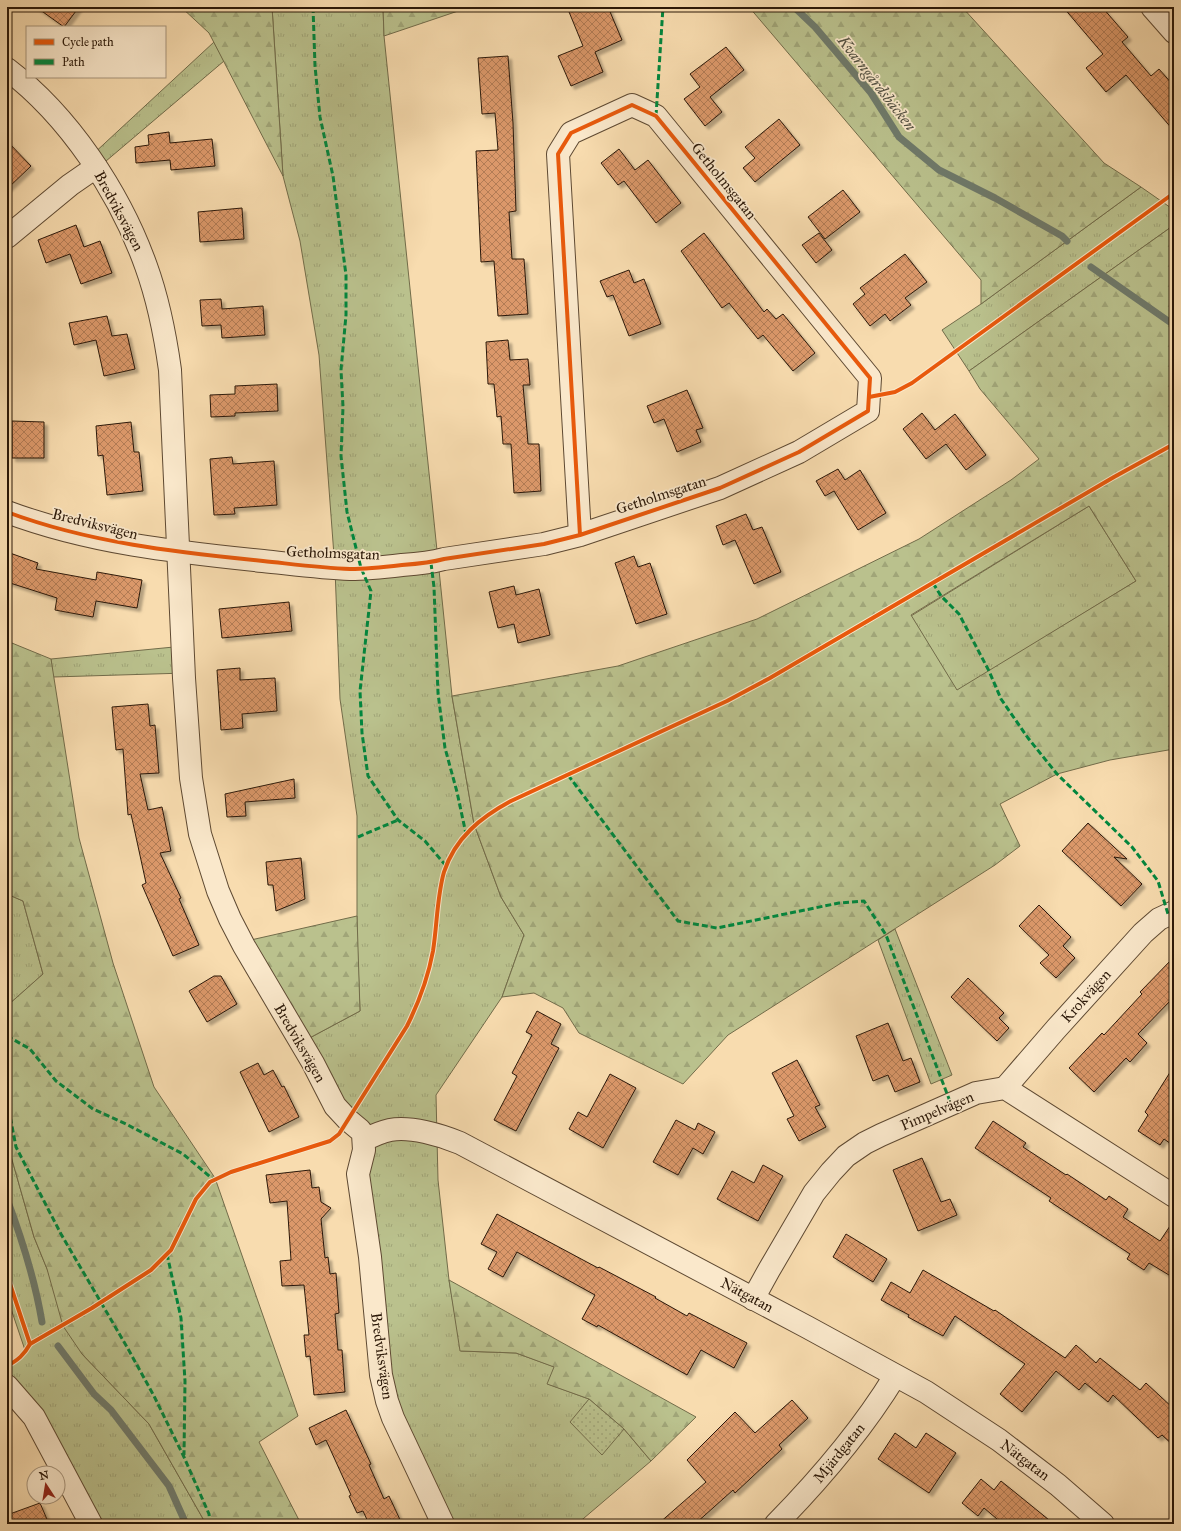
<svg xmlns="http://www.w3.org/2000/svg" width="1181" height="1531" font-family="'IM FELL Great Primer',serif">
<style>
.grass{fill:url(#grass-tufts);stroke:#726c4a}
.forest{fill:url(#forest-firs);stroke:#726c4a;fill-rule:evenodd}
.park{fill:url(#park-dots);stroke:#726c4a}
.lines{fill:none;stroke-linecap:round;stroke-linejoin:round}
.stream{stroke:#6f7a6b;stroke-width:7}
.building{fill:url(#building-cross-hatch);stroke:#2b1808;filter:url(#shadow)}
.minor-casing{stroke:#5e4932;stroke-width:24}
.minor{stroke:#fae8cb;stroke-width:22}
.quiet{stroke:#00873e;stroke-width:3;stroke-dasharray:6 3;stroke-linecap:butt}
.cycleway-casing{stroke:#fae8cb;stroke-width:6}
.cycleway{stroke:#e8590c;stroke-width:4}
.labels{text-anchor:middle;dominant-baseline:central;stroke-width:3.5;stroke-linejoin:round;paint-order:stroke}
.street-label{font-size:15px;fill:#2b1808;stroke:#fae8cb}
.water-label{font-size:16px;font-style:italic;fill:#535142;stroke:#fae8cb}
</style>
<defs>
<pattern id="grass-tufts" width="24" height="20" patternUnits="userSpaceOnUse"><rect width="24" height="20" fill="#bac18d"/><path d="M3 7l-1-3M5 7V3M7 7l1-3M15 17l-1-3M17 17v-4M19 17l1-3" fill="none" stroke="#a0a578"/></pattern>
<pattern id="forest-firs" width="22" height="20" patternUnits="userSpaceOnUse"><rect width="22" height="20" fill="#bac18d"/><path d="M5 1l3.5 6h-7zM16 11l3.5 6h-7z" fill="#a0a578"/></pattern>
<pattern id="park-dots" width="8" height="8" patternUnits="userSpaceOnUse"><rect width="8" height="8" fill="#bac18d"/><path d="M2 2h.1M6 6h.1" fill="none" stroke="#a0a578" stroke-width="1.8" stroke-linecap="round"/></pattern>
<pattern id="building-cross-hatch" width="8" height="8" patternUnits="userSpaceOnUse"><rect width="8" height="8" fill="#db986a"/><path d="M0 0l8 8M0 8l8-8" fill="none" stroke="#b27b55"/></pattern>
<filter id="shadow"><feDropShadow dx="3.5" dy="3.5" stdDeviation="1" flood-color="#0004"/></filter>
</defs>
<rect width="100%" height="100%" fill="#f8dcaf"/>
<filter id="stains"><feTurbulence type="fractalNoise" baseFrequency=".005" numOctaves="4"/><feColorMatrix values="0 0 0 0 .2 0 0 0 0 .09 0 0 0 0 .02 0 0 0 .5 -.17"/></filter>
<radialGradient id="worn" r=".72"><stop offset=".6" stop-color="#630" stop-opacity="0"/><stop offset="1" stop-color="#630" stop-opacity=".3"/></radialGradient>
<g class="grass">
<polygon points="272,7 383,7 384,36 452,696 474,824 501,897 524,935 502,997 436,1095 438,1180 449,1280 461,1351 516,1353 555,1367 548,1384 589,1399 624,1429 651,1461 577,1524 442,1524 388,1400 365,1140 302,1042 360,1011 357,938 357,816 340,699 335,569 319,355 300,241 283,176"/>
<polygon points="214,42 224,61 99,167 91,156"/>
<polygon points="1141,187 1174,210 1174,225 969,371 942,330 981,304"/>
<polygon points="1089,506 1136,581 957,691 911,616"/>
<polygon points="184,646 186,673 53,677 51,659"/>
<polygon points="7,894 23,901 43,974 7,1006"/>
<polygon points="895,929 952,1075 931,1084 878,940"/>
<polygon points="7,1142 34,1237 82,1354 149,1424 206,1524 93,1524 7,1384 7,1366 16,1361 26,1353 7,1297"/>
</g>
<g class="forest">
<polygon points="181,7 272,7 283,176 209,33"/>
<polygon points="383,7 470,7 384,36"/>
<polygon points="749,7 962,7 1104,163 1141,187 981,304 981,280"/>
<path d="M1174,225V749L1110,760L1057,774L1000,804L1020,846L995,865L728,1035L683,1084L579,1033L563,1008L534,993L502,997L524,935L501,897L474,824L452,696L618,666L757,619L919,539L1011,480L1039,459L980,389L969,371ZM1089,506L1136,581L957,690L911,615Z"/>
<polygon points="7,641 51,659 79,838 113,963 154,1087 215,1178 298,1416 259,1442 301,1524 206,1524 149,1424 82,1354 63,1326 47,1269 34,1237 7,1142 7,1006 43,974 23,901 7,894"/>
<polygon points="357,916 360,1011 302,1042 242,942"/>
<polygon points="449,1280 696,1417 651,1461 624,1429 589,1399 547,1384 554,1367 516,1353 460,1351"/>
</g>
<polygon class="park" points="589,1399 624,1429 602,1455 570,1422"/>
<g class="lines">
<g class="stream">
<polyline points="794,7 815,27 871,93 899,137 939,170 995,198 1062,236 1067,241"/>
<polyline points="1091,267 1174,325"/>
<path d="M7,1199C22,1239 35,1280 42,1322"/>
<polyline points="58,1346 94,1394 111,1410 169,1486 186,1524"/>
</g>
</g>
<g class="building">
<polygon points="36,7 79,7 64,27"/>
<polygon points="567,7 608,7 622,40 595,52 603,72 571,86 558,56 583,46"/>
<polygon points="1063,7 1102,7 1128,37 1122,42 1151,76 1159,69 1174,86 1174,131 1126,75 1106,92 1086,68 1103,54"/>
<polygon points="726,47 744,70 710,97 722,112 705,126 684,99 700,87 690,74"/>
<polygon points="508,56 513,123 516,211 509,212 512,259 524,259 528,314 498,316 494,261 481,262 476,151 498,150 495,113 482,114 478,58"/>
<polygon points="779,119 800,145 755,182 743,168 755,158 745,147"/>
<polygon points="169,132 170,143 212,139 215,166 171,170 170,160 136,163 135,147 149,145 148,135"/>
<polygon points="7,141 31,166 7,189"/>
<polygon points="619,149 635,170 648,160 681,203 656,223 624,181 618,185 601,163"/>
<polygon points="843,190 860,212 825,239 808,217"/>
<polygon points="242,208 244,239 200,242 198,212"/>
<polygon points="76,225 84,247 100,241 112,273 81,284 70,254 46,263 38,240"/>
<polygon points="704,233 764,312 767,309 776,319 783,314 815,353 793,371 763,335 758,339 729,303 722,308 681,251"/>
<polygon points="819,233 832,250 816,263 802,245"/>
<polygon points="905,254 927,282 905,298 911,305 890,321 885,314 870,326 853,304 865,294 860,288"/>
<polygon points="629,270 634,283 644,279 661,324 629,336 613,295 607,297 600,281"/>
<polygon points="221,299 222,309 263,306 265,335 222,338 221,325 202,326 200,300"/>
<polygon points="107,316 112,336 127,334 135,369 104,376 96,340 74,345 69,323"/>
<polygon points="508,340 510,360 528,359 530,385 523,385 527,431 528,444 539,444 541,491 514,493 511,444 503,444 501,416 497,417 494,384 488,384 486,342"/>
<polygon points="277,384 278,411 235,413 235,416 211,417 210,395 235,394 235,386"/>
<polygon points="687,390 703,428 696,430 701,442 677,452 664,419 654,423 647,406"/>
<polygon points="922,413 935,430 955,414 986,455 966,470 946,444 926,459 903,429"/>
<polygon points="12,421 44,422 44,458 12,458"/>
<polygon points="131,422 134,452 139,452 143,491 107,495 103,455 98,456 96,426"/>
<polygon points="232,457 233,464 274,461 277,505 234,508 235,514 214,515 210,459"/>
<polygon points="838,469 845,480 860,470 886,513 858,530 834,491 825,496 816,481"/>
<polygon points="746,514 753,530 762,527 781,572 754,584 735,540 723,545 716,526"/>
<polygon points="7,552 38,563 36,569 96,580 97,572 142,580 137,608 96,601 93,617 55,610 57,598 7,582"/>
<polygon points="634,556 638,567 650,563 667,614 636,624 615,563"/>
<polygon points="514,586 516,595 539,589 550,635 518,643 514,624 498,628 489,592"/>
<polygon points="289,602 292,631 222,638 219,609"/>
<polygon points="240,668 240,680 275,678 277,711 242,714 243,728 221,730 217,670"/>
<polygon points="148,704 150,726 155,725 159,773 140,774 148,810 162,807 171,851 160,853 181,898 179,899 199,945 173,956 142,885 146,883 131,814 128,815 123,749 116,750 112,707"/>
<polygon points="294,779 295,798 245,802 246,816 227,817 225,794"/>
<polygon points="1088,823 1127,859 1114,857 1142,884 1121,906 1062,851"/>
<polygon points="301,858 305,899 276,911 273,885 268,885 266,862"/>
<polygon points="1039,905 1071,937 1063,946 1075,958 1056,978 1040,963 1049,955 1019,926"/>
<polygon points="1174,957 1174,997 1138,1034 1147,1043 1130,1062 1126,1058 1094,1092 1069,1068 1102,1033 1104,1035 1142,994 1140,992"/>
<polygon points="214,976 221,976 237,1004 207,1022 189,991"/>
<polygon points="968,978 1004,1013 999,1018 1009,1028 997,1041 951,997"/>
<polygon points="537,1011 561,1024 551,1044 559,1048 516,1131 494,1120 517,1076 512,1073 532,1035 526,1032"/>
<polygon points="888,1023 903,1061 911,1058 920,1082 895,1092 888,1075 873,1081 856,1036"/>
<polygon points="797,1060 820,1105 815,1107 826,1127 799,1141 787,1119 794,1116 772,1073"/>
<polygon points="258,1063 264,1075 273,1070 282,1087 284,1086 299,1117 269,1132 240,1072"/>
<polygon points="1174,1066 1174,1146 1164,1139 1160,1145 1138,1131 1148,1115 1145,1112"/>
<polygon points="610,1074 636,1088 603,1148 569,1129 578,1112 587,1117"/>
<polygon points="676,1120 695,1130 698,1123 715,1132 703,1154 693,1148 678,1175 653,1162"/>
<polygon points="993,1121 1026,1143 1023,1147 1066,1175 1067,1174 1106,1200 1109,1196 1128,1209 1123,1217 1160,1241 1174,1220 1174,1278 1149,1263 1144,1270 1127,1259 1130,1254 1049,1201 1051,1198 975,1148"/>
<polygon points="922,1158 941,1202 950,1199 957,1215 918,1231 893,1170"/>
<polygon points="763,1165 783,1176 758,1221 717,1199 732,1171 754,1183"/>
<polygon points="310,1170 312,1188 319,1187 321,1202 331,1208 321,1219 325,1258 328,1257 330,1274 336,1273 339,1313 335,1314 338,1350 342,1350 345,1392 314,1395 310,1356 306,1357 304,1335 309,1335 304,1285 282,1286 280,1261 291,1260 287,1201 270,1203 266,1175"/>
<polygon points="497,1214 598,1268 599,1267 656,1297 655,1298 687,1316 689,1313 747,1343 734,1368 701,1350 687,1375 598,1325 597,1327 582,1319 595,1295 517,1252 503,1277 488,1269 497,1252 481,1244"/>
<polygon points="846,1234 887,1259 873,1282 833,1257"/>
<polygon points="923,1270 994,1311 995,1310 1065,1358 1076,1345 1096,1363 1100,1358 1140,1390 1146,1383 1174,1409 1174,1446 1162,1435 1158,1438 1113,1395 1108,1402 1085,1383 1079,1390 1056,1371 1022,1412 1000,1394 1025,1364 955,1316 943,1336 908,1317 909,1315 881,1300 891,1282 910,1293"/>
<polygon points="792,1400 808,1418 779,1445 782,1449 735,1493 733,1490 695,1524 658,1524 706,1482 687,1460 735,1412 755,1433"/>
<polygon points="346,1410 371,1464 369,1465 384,1499 389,1496 402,1524 369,1524 363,1511 357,1513 349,1496 351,1495 326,1440 316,1445 309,1428"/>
<polygon points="895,1433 916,1448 926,1433 956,1453 929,1493 878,1459"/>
<polygon points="981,1479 994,1490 1001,1481 1054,1524 1003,1524 984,1508 978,1516 962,1503"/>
<polygon points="40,1503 49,1524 7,1524 7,1515"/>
</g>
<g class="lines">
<defs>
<g id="minor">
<polyline points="1152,7 1174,32"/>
<path d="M7,69C69,116 120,193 146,266C158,299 165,334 170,370L184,678L191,778L200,834L218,891L230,919L244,946L313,1063L335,1106L348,1120L360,1130L363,1134L364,1150L358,1174L370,1257L381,1375L387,1401L393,1418L443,1524"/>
<polyline points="7,237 70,185 96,167"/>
<path d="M7,512C90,543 175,552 263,561C292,564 321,568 350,569C367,569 385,567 402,565C416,564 430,563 444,559L544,544L580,535L720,488L799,452L868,411L870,378L656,116L632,105L571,133L558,154L580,535"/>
<polyline points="1005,1088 1056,1029 1143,933 1159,919 1174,912"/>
<path d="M364,1140C372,1136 381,1132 390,1130C410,1126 441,1135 460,1143L807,1327L926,1392L999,1440L1058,1485L1103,1524"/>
<polyline points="753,1299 769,1270 814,1193 831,1172 846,1156 865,1143 881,1135 976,1093 1005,1088 1174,1196"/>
<polyline points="7,1386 34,1417 91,1524"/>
<path d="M776,1524C821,1478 862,1430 895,1376"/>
</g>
</defs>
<use href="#minor" class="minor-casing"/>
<use href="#minor" class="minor"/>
<g class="quiet">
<polyline points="313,7 315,66 320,117 333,176 346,275 346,315 341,370 343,407 341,456 347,512 361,568 371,591 360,691 362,733 368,776 398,820 425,841 447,867"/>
<polyline points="656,116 663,7"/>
<polyline points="431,563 434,587 438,693 445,748 457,792 466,834"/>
<polyline points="933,583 941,596 959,614 989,671 1001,699 1028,738 1057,774 1132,847 1158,881 1168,914"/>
<polyline points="568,775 678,921 717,928 839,903 864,901 886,935 951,1104"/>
<polyline points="358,837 398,820"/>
<polyline points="7,1036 30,1049 56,1081 93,1109 126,1124 183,1154 214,1180"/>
<polyline points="7,1100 16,1147 61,1234 127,1347 154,1396 184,1457 209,1514 210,1524"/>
<polyline points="167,1254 181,1318 185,1381 184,1455"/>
</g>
<defs>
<g id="cycleway">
<polyline points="869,397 895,392 912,383 1174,193"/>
<path d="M7,512C90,543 175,552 263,561C292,564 321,568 350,569C367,569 385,567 402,565C416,564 430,563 444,559L544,544L580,535L720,488L799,452L868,411L870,378L656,116L632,105L571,133L558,154L580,535"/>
<polyline points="7,1275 30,1344"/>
<path d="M7,1366C18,1360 24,1355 30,1344L92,1308L151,1270L171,1250L196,1199L210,1182L231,1172L330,1141L339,1134L407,1026C419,1002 428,978 433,951C437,926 437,896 444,872C455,838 481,817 511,801L727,701L770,678L1114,477L1174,444"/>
</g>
</defs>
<use href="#cycleway" class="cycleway-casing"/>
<use href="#cycleway" class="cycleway"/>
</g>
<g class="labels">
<g class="street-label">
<text transform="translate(724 181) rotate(51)">Getholmsgatan</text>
<text transform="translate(119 211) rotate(62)">Bredviksvägen</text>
<text transform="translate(661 495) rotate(-18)">Getholmsgatan</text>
<text transform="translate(95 524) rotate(14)">Bredviksvägen</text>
<text transform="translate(333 553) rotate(2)">Getholmsgatan</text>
<text transform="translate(1086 996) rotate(-48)">Krokvägen</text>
<text transform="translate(300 1043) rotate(60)">Bredviksvägen</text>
<text transform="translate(937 1111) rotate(-23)">Pimpelvägen</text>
<text transform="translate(747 1295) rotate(28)">Nätgatan</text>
<text transform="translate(382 1356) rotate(82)">Bredviksvägen</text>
<text transform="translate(839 1453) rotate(-51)">Mjärdgatan</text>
<text transform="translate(1025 1460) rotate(37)">Nätgatan</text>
</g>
<g class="water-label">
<text transform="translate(877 83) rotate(52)">Kvarngårdsbäcken</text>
</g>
</g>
<rect width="1181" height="1531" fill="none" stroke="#f8dcaf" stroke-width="24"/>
<rect x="8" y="8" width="1165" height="1515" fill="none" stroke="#2b1808" stroke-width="2"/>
<rect x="12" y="12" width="1157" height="1507" fill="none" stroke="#2b1808"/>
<rect x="26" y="26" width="140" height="52" fill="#fae8cb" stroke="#a7957d"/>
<rect x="34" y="39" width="20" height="6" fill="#e8590c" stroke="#a7957d"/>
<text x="62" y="46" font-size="12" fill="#2b1808">Cycle path</text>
<rect x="34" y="59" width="20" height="6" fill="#00873e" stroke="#a7957d"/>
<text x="62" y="66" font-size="12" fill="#2b1808">Path</text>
<g transform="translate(46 1485) rotate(348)"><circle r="19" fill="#fae8cb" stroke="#a7957d"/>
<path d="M0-3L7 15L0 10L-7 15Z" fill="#8f2418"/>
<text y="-6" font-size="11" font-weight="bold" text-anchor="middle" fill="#2b1808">N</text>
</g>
<rect width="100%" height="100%" filter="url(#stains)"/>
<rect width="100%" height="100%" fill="url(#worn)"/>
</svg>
